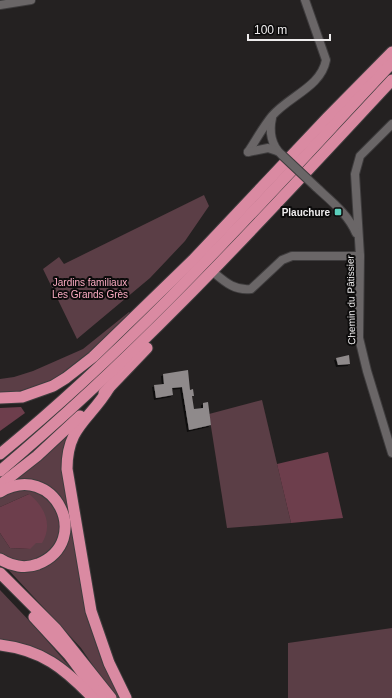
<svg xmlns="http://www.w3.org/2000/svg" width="392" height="698" font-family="Helvetica,sans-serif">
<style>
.green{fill:#5b3e46}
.forest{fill:#6d3e4c}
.building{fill:#8f8a8b;filter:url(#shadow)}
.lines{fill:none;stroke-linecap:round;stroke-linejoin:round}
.minor-casing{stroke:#3e3c3d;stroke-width:10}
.highway-casing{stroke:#3e3c3d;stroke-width:13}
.minor{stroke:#6a6667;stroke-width:8}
.highway{stroke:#da8aa2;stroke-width:11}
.minor-bridge-casing{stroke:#3e3c3d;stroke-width:10;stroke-linecap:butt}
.minor-bridge{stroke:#6a6667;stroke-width:8}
.poi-dot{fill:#5bcebb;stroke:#0c0b0b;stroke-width:1.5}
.labels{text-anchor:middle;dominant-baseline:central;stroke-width:4;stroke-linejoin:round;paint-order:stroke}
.poi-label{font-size:10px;font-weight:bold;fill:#eeeced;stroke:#0c0b0b;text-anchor:end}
.park-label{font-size:10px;fill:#fcacc3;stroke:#0c0b0b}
.street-label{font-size:10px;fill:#eeeced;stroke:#0c0b0b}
</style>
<defs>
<filter id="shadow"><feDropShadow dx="-2" dy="2" stdDeviation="0" flood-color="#0009"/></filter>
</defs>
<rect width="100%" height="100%" fill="#242121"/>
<g class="green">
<polygon points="204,195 209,206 185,241 150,278 77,339 43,269 59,257 64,264"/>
<path d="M129,312L131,315C95,349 55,395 0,392V379L14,377L33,371L83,349Z"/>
<polygon points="262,400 291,523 227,528 209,414"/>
<polygon points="69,433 79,564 123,698 115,698 81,648 4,565 11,568 58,555 61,501 13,481"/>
<path d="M25,489C34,490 49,495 55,503C69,525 58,555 33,560C29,561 24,563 20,562C14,561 6,557 0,554V533L10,548L30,549L29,494L0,507V498L9,492Z"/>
<polygon points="0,590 37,629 75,673 0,641"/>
<polygon points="392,628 392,698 288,698 288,643"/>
</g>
<g class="forest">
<polygon points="21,407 25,413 0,431 0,408"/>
<polygon points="328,452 343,518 291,523 277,464"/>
<path d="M29,494C45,507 53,525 42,543H36L30,549L10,548L0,533V507Z"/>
</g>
<g class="building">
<polygon points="349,355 350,364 338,365 336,358"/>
<polygon points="188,370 190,390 193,389 194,396 192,396 194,409 203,408 203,403 208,402 211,425 189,430 182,387 172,388 173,395 156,398 154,385 164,384 163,374"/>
</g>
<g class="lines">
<defs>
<g id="minor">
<polyline points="0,5 31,0"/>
<path d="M272,118C269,131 271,146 282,155"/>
<polyline points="392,124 360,156 355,174 360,256 359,338 367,371 392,453"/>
<path d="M248,152C256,140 263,127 272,116C289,96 321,87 326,60L305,0"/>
<polyline points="248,152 268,148 277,151"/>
<path d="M316,187C331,201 348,214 356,233"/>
<path d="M212,271C224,281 234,291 251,289L282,260L292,256H360"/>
</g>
<g id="highway">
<path d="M109,388C90,420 67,426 67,469L91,611L109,663L126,698"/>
<polyline points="104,393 147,348"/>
<polyline points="0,398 22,397 53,386 66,378 93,357 193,260 327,118 392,52"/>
<path d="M0,454C143,337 266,197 392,63"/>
<path d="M0,471C142,352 266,215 392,80"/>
<polyline points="0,485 37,456 80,416"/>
<path d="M0,492C54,460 94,541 38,564C25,569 11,566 0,559"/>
<polyline points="0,573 56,629 111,698"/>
<polyline points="34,617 69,655 101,698"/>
<path d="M0,645C42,650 64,668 93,698"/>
</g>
</defs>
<use href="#minor" class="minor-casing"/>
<use href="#highway" class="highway-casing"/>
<use href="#minor" class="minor"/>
<use href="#highway" class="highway"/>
<defs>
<polyline id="minor-bridge" points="282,155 316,187"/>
</defs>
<use href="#minor-bridge" class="minor-bridge-casing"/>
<use href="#minor-bridge" class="minor-bridge"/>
</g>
<rect class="poi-dot" x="334" y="208" width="8" height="8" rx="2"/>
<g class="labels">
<g class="poi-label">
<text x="330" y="212">Plauchure</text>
</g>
<g class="park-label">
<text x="90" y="282">Jardins familiaux<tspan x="90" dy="12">Les Grands Grès</tspan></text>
</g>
<g class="street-label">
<text transform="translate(351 300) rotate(-91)">Chemin du Pâtissier</text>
</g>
</g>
<path d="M248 34v6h82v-6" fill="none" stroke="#eeeced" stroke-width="2"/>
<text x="254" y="34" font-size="12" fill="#eeeced" stroke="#0c0b0b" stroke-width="3" paint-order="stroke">100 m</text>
</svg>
